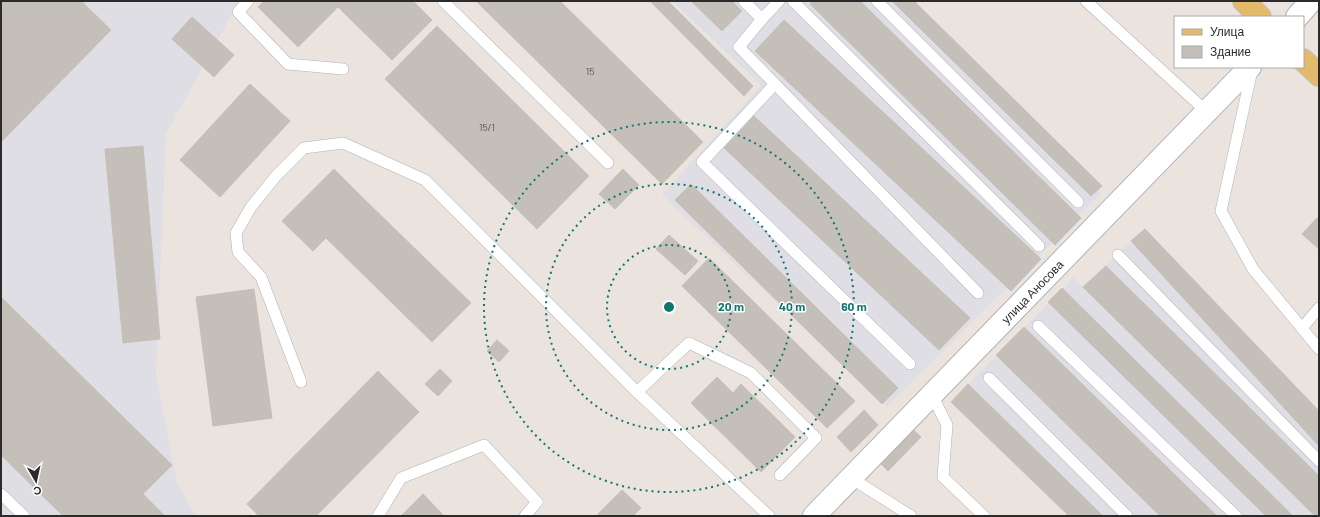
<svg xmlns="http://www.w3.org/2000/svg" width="1320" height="517" font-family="Barlow,sans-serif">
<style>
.industrial{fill:#dfdee4}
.building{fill:#c4bfb9;stroke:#c6bfb8}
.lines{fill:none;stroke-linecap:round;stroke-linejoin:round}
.lane-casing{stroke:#afb2ba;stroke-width:12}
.street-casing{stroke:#afb2ba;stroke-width:24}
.primary-casing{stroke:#c4c4c4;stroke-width:24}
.lane{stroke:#fff;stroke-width:11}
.street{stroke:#fff;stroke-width:22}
.primary{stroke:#e3b96b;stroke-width:22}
.ring{fill:none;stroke:#0f766e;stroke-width:2;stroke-dasharray:2 4}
.labels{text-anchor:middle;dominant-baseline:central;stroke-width:3;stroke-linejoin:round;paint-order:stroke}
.number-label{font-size:10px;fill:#51504e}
.street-label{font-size:12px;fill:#2b2b2b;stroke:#fff}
.centre{fill:#0f766e;stroke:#fff;stroke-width:2}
.ring-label{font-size:12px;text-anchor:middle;font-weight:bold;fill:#0f766e;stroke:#fff;stroke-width:3;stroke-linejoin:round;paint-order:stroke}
</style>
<rect width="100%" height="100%" fill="#ebe4de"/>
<g class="industrial">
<polygon points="1,1 239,1 166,134 156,374 177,483 196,516 1,516"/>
<polygon points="672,1 910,1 1101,194 887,407 662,195 761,85"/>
<polygon points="1145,229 1319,411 1319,516 1069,516 951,402 1074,277 1083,287"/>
</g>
<g class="building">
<polygon points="1,1 81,1 111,30 1,142"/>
<polygon points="264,1 413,1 432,20 392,60 338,7 298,47 258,7"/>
<polygon points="476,1 560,1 703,142 662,184"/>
<polygon points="650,1 668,1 753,86 744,96"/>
<polygon points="691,1 732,1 742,11 722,31"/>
<polygon points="813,1 860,1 1081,218 1055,245 810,4"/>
<polygon points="892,1 914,1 1102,186 1091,196"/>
<polygon points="192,17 234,55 214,77 172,39"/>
<polygon points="784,20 1041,259 1011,291 755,51"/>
<polygon points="437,26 589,176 537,229 385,79"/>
<polygon points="250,84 290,121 220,197 180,160"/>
<polygon points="754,116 970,318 939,350 724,148"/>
<polygon points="143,146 160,339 123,343 105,149"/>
<polygon points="334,169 364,199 313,251 282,221"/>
<polygon points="623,169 639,185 615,209 599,194"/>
<polygon points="691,184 898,388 882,404 675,200"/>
<polygon points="364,199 471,303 432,342 326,238"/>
<polygon points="1317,218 1319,220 1319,249 1302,234"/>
<polygon points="1145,229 1319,411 1319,446 1131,241"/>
<polygon points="669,235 698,261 685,275 656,249"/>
<polygon points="709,258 855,401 827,428 682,286"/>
<polygon points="1106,266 1319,476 1319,516 1315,516 1083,287"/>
<polygon points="1062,288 1293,516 1266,516 1048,302"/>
<polygon points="254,289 272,418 213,426 196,297"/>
<polygon points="1,297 172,465 143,494 165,516 63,516 1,455"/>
<polygon points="1024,327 1217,516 1160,516 996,355"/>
<polygon points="497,340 509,351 499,362 487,351"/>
<polygon points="440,369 452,381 438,396 425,384"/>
<polygon points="378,371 419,412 316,516 259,516 247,504"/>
<polygon points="717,377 733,393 741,384 795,437 761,472 691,403"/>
<polygon points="968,384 1103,516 1069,516 951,402"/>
<polygon points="864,410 878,425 851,452 837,437"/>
<polygon points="907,424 921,437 888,471 875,458"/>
<polygon points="622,490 641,508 633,516 600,516 598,514"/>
<polygon points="423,494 444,516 401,516"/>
</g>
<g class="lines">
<defs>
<g id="lane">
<polyline points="248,1 238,12 288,64 343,69"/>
<polyline points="443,1 608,163"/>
<polyline points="744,1 762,19"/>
<polyline points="779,1 762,19 739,47 978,293"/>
<polyline points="793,1 1039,246"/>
<polyline points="877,1 1078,202"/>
<polyline points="1086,1 1207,112"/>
<polyline points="1252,70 1221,211 1253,269 1319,349"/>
<polyline points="775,84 702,162 910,364"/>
<polyline points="1118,255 1319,461"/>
<polyline points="1038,326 1236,516"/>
<polyline points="1302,328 1319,308"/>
<polyline points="989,378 1127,516"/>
<polyline points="301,382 261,277 238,252 236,233 251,207 276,176 304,148 343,143 425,180 637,392"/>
<polyline points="932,395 947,425 943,477 984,516"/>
<polyline points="851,478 911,516"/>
<polyline points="1,494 24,516"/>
<polyline points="378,516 401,478 484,445 537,502 525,516"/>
<polyline points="769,516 637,392 689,343 751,373 816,438 780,475"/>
</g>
<g id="street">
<polyline points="1297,17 1311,1"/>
<path id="s1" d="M814,516L1250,67"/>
</g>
<g id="primary">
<polyline points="1244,1 1260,17"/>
<polyline points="1303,60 1319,75"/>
</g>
</defs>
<use href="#lane" class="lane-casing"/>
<use href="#street" class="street-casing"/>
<use href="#primary" class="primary-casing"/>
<use href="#lane" class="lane"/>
<use href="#street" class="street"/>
<use href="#primary" class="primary"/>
</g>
<g class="ring">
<circle cx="669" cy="307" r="62"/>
<circle cx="669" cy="307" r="123"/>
<circle cx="669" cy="307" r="185"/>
</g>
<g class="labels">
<g class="number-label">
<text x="590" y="71">15</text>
<text x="487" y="127">15/1</text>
</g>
<g class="street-label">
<text stroke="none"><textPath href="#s1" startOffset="313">улица Аносова</textPath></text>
</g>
</g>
<circle cx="669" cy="307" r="6" class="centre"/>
<g class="ring-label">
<text x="731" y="311">20 m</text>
<text x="792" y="311">40 m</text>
<text x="854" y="311">60 m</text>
</g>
<rect width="1320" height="517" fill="none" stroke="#2b2b2b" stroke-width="4"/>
<rect x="1174" y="16" width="130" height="52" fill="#ffffff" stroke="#aaaaaa"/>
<rect x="1182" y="29" width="20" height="6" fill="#e3b96b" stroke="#aaaaaa"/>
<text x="1210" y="36" font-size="12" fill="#2b2b2b">Улица</text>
<rect x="1182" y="46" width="20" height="12" fill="#c4bfb9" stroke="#aaaaaa"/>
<text x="1210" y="56" font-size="12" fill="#2b2b2b">Здание</text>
<g transform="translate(36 481) rotate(171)" stroke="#ffffff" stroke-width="3" paint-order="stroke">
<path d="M0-3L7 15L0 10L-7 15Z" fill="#2b2b2b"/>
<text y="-6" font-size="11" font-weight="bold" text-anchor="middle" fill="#2b2b2b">С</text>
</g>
</svg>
